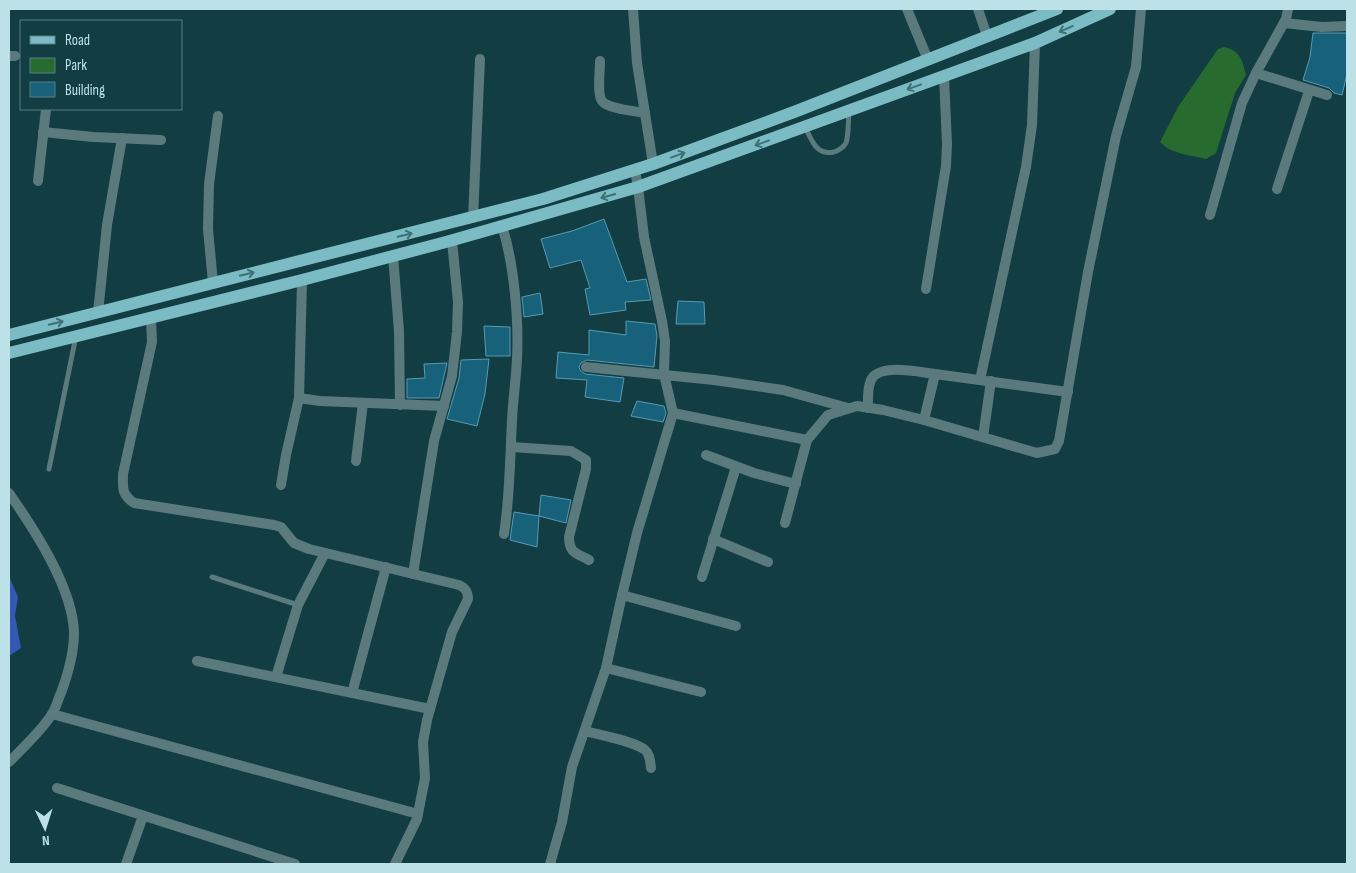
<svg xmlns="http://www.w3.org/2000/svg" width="1356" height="873" font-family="'Sofia Sans Condensed',sans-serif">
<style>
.green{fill:#286b2f}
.water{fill:#3558b4}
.building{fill:#18617a;stroke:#579ab4}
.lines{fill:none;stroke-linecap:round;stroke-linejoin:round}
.lane{stroke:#5b7a7e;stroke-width:5}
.street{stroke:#5b7a7e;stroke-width:10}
.primary{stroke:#7bbcc4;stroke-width:12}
.oneway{stroke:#3c7076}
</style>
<rect width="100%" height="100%" fill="#123d42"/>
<path class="green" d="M1224,47C1241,51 1242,60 1246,75L1235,93L1216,153L1206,159C1190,155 1171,154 1160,142L1178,107L1218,49Z"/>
<polygon class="water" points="9,576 18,597 15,616 21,648 9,656"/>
<g class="building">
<polygon points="1313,33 1347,33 1347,74 1342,95 1334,93 1329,88 1303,80 1310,57"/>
<polygon points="604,219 627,282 646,279 651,300 625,302 626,310 590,315 585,289 590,288 581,260 550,268 541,239 572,231"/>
<polygon points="540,293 543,314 524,317 522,297"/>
<polygon points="678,301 704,302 705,324 676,324"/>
<polygon points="626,321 655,324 657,336 654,367 587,360 581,363 579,367 580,370 585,374 624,378 620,402 585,397 587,380 556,378 558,352 589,355 589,330 626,335"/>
<polygon points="484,326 510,327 510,356 486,356"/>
<polygon points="489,359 485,394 477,426 447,419 459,378 461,360"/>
<polygon points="447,363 439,398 407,398 407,379 425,378 424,364"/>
<polygon points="637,401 664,406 666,413 663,422 631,416"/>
<polygon points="541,495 571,500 566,523 539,516"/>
<polygon points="514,512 539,516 537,547 510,540"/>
</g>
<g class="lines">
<g class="lane">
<path d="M805,127C812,140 816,156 834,152C840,150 843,148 846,143C849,133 848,121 849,111"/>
<polyline points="49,469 76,336"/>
<polyline points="212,577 298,605"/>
</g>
<g class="street">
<polyline points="633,9 637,63 653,164"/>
<polyline points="907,9 928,60"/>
<polyline points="978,9 987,36"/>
<polyline points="1284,23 1322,27 1347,26"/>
<polyline points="9,56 15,56"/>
<path d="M600,61C600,69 597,95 602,101C608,109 635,111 645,113"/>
<polyline points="1256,73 1286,19 1288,9"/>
<polyline points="43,132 93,137 161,140"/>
<polyline points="38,181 46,109"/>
<polyline points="1277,189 1309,91"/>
<polyline points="1210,215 1242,103 1256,73 1327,95"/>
<polyline points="473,218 480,59"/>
<path d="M502,226C514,263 519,320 517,359C516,379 513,400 512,420C510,458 510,496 504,534"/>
<polyline points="393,256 399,331 400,405"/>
<polyline points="213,283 208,229 209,184 218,116"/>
<polyline points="926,289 946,166 947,144 944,76"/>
<polyline points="98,313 107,225 122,138"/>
<path d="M151,318L152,342L123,474C123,488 121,494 134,503L274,525L281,527L294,543L309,549L459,585C466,588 468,592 468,599L452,632L427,720L423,742L425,778L417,819L395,864"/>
<polyline points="586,367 714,380 783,390 848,408"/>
<polyline points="980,380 1026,167 1032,125 1035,43"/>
<polyline points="299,398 320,401 444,406"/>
<path d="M868,408C868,399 867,389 871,380C879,363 918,372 935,374"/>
<polyline points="673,413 807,440 828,415 857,406 883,410 924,420 1037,453 1055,449 1059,441 1088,272 1116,136 1136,67 1141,9"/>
<polyline points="924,420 935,374 1068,392"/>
<polyline points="983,437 991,381"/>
<path d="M512,447L571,451L586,460V469L569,537C569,553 576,553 589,560"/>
<polyline points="706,455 754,473 796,484"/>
<polyline points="356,461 363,403"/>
<polyline points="281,485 286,455 299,398 302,280"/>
<path d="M9,493C34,529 73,588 74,633C74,653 68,674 61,693C58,699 56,708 52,714C43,729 21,750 9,762"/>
<polyline points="785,523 807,440"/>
<polyline points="713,539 768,562"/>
<polyline points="413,574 434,441 452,376 457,332 458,302 452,241"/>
<polyline points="702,577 736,467"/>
<polyline points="622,595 736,626"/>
<polyline points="197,661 430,709"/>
<polyline points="606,668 701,692"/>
<polyline points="276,677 298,605 325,553"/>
<polyline points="352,693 386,567"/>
<polyline points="52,714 418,814"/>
<path d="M585,731C599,735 634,741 645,750C650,754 650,761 651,768"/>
<polyline points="57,788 295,864"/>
<polyline points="126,864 143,816"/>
<polyline points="550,864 562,822 572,767 606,668 620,604 637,533 673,413 664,374 665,341 662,321 644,237 638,187 635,170"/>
</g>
<g class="primary">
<polyline points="9,335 543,199 653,164 794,112 1057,9"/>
<polyline points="9,353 302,280 446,242 638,187 1035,43 1110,9"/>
</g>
</g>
<defs><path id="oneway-shaft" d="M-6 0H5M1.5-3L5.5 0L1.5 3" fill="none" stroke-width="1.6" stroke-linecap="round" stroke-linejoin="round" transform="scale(1.25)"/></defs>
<g class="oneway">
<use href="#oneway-shaft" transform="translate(1066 29) rotate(156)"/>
<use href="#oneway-shaft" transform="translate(914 87) rotate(160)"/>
<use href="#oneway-shaft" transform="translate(762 143) rotate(160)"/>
<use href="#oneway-shaft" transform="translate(678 155) rotate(-20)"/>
<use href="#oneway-shaft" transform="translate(608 196) rotate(164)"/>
<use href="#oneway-shaft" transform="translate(405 235) rotate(-14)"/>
<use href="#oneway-shaft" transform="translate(247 274) rotate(-14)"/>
<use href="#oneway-shaft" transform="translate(56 323) rotate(-14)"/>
</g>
<rect width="1356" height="873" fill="none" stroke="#bce1e6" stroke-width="20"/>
<rect x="20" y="20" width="162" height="90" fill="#123d42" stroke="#567f84"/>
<rect x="30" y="36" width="25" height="8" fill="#7bbcc4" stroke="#567f84"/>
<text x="65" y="45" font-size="15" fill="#bce1e6">Road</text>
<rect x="30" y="58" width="25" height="15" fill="#286b2f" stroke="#567f84"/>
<text x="65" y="70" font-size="15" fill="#bce1e6">Park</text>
<rect x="30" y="82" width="25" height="15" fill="#18617a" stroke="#567f84"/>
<text x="65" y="95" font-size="15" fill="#bce1e6">Building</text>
<g transform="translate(45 828) rotate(176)" stroke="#123d42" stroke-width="4" paint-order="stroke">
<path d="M0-4L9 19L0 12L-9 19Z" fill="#bce1e6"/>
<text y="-8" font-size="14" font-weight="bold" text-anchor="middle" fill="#bce1e6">N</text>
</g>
</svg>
